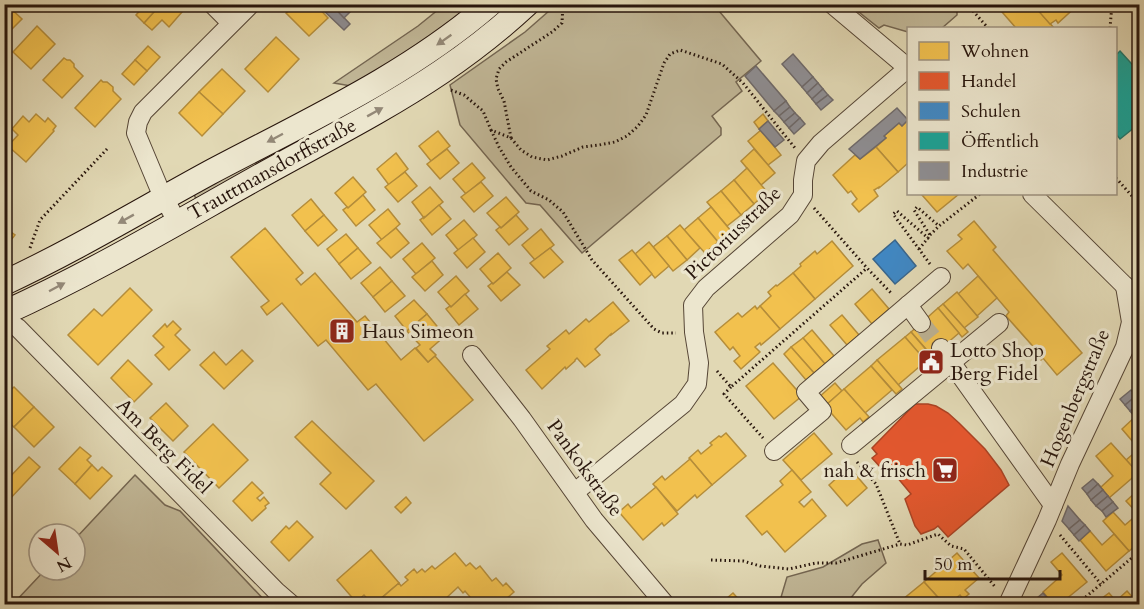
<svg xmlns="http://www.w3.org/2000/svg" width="1144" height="609" font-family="Cardo,serif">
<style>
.green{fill:#c1b797;stroke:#746652;stroke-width:1.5}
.homes{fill:#f2c14e;stroke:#b58d3a;stroke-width:1.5}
.shops{fill:#e4572e;stroke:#ab4324;stroke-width:1.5}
.schools{fill:#3f88c5;stroke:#38668e;stroke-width:1.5}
.public{fill:#17a398;stroke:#1c786e;stroke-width:1.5}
.industry{fill:#8d8d92;stroke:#6e696a;stroke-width:1.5}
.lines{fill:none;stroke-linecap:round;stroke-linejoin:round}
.street-tunnel{stroke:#bcb192;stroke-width:18;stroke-dasharray:18 9;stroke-linecap:butt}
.street-casing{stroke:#564636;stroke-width:20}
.secondary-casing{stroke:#27150c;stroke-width:26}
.path{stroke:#27150c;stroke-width:3;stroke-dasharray:1.5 3;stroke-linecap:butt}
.street{stroke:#ece6ce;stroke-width:18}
.secondary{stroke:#ece6ce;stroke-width:24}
.oneway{fill:#938877}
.labels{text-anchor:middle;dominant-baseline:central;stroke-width:6;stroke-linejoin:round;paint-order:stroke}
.street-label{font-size:20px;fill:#27150c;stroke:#ece6ce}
.poi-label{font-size:20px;fill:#27150c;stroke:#ece6ce;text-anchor:start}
</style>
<rect width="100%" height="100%" fill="#e1d8b4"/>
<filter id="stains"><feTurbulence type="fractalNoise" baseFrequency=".00333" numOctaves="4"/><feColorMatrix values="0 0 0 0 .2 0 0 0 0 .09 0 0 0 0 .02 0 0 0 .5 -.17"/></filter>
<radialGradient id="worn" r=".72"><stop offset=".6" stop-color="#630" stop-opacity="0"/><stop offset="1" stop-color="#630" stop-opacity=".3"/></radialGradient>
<g class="green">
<polygon points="557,4 714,5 761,61 736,82 742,91 712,116 721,128 721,135 582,253 540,205 526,203 460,125 450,85 525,32"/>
<polygon points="444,5 472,5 414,48 351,86 334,83 418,26"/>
<polygon points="504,5 513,5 485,29 405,84 198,199 195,197 194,193 494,13"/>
<polygon points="850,5 957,5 957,15 942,28 908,28 908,32 884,25 879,28"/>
<polygon points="135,475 165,505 180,511 268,604 13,604 45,570 75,570 75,539"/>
<polygon points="878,540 886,563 862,584 846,604 779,604 787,577 823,567 862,544"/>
</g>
<g class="homes">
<polygon points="4,4 6,4 22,19 4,37"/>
<polygon points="161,4 174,4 182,12 169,27 162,20 152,30 144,23"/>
<polygon points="161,4 144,23 136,15 146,4"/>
<polygon points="315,4 328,18 309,36 286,13 291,9 287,5"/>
<polygon points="995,4 1033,4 1054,28 1016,28"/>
<polygon points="1035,4 1079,4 1058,23 1056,20 1050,24 1034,6"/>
<polygon points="37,26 55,44 31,69 13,52"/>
<polygon points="276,37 299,59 268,92 245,69"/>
<polygon points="148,46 160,57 147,71 135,60"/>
<polygon points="64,58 67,60 70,60 74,64 74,67 83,76 62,98 43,80"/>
<polygon points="135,60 147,71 134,85 122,74"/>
<polygon points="222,69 245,91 223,114 199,92"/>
<polygon points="101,80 103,82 107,82 113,87 113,91 121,99 95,127 75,108"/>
<polygon points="199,92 223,114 202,136 179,113"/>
<polygon points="36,114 45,122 48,118 56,126 53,130 54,131 26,162 8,146 18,135 12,129 23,116 29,122"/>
<polygon points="763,114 768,121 759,129 754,122"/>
<polygon points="908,120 908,163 898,172 876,147 886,138 884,136 899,123 902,126"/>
<polygon points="761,130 781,155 768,165 748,141"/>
<polygon points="438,131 450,146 431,161 419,146"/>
<polygon points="876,147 898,172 879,188 879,187 874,190 878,196 859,212 852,204 857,199 851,191 848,193 833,175 855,155 860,159"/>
<polygon points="447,149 459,163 440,179 427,164"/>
<polygon points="754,149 775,173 761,185 741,161"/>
<polygon points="396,153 408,169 389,185 377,169"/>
<polygon points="472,163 485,178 466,194 453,179"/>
<polygon points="747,168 767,192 754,204 734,180"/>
<polygon points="405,172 417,186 398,202 385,187"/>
<polygon points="353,177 366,192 348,208 335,193"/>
<polygon points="734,180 754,204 741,215 721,191"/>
<polygon points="481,182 493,196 474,212 461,197"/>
<polygon points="430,187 443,202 424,218 412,202"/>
<polygon points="721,191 741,215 727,226 707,202"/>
<polygon points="924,194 959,194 937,212 922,195"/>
<polygon points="363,195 375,210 356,226 343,210 347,207 348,208"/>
<polygon points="506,197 519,212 501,228 487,213"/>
<polygon points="311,199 324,215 305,231 292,215"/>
<polygon points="439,205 451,219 432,235 420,220 424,217 424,218"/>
<polygon points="711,207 731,231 718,242 698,218"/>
<polygon points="388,209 400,224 382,240 369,225"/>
<polygon points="324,215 337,230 318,246 305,231"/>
<polygon points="516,215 528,229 509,245 496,230 500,227 501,228"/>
<polygon points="698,218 718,242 705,253 684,230"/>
<polygon points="464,220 477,235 459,251 446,235"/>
<polygon points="974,221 996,247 993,250 1082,353 1057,375 1043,358 1039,362 1034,356 1038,352 1006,316 1009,312 968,264 963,269 947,251 962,239 958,235"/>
<polygon points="680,225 700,248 687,260 667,236"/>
<polygon points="4,227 15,235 4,249"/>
<polygon points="265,228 303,273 296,279 301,285 315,273 357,322 365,316 401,360 415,348 428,362 435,356 473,400 424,441 376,384 368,390 326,340 318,346 282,303 267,315 261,307 269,301 231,257"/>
<polygon points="396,228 409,243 391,258 377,243"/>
<polygon points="541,229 554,245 535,260 522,245"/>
<polygon points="346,234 358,248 339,264 327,249"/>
<polygon points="667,236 687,260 673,271 653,247"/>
<polygon points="473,238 485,252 467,268 454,253"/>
<polygon points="832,241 853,266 815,299 793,273 801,266 800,264 815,251 817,254"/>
<polygon points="649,242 669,266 655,278 635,254"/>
<polygon points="422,243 435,258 416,274 403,259"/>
<polygon points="358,248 371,263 351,279 339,264"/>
<polygon points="550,248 563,262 544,278 530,263"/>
<polygon points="632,250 652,274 640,285 619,260"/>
<polygon points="498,253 511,268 493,284 480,269"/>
<polygon points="432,261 443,275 425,291 412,277"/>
<polygon points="380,267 392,281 373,297 361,283"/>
<polygon points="507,272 520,285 501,301 488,286 492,283 493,284"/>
<polygon points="793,273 815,299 780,329 760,306 771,296 768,292 776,285 777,286"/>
<polygon points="456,276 469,291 451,307 438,292"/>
<polygon points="978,276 997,298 977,316 958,294"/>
<polygon points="392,281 405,296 385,312 373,297"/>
<polygon points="130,288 152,310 98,365 68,335 94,309 102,316"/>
<polygon points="872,289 889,309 872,324 855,304"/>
<polygon points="957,292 978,317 964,328 943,304"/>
<polygon points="465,294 478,309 459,325 446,309 450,306 451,307"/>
<polygon points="414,300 427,314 407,331 395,316"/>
<polygon points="613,302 629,321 611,335 611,334 595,349 600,355 585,367 577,358 575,360 575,361 566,369 565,367 542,389 526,370 550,349 547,346 566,330 569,334 586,319 589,322"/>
<polygon points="943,304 968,332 962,337 938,308"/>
<polygon points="755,306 757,309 760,306 780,329 761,345 760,343 755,347 760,352 741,369 734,361 740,356 733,347 730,350 715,332 738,313 742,317"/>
<polygon points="938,308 959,333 932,356 911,332"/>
<polygon points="427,314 445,336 430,349 436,355 428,362 416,348 420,345 407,331"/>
<polygon points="842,315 859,335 847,345 830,325"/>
<polygon points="173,321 181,329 175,335 190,350 169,370 155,355 164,347 153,336 165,324 167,327"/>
<polygon points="812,330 834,356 825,364 803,338"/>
<polygon points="911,332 935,360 929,366 905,337"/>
<polygon points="905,337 926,361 898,385 877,360"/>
<polygon points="803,338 825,364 814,373 791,347"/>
<polygon points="791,347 814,373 806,380 784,354"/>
<polygon points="242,350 253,361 224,389 200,365 214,352 226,365"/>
<polygon points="128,360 152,384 134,402 111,378"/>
<polygon points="877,360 902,389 896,394 871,366"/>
<polygon points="773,363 802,396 774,419 746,386"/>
<polygon points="871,366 892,390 865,413 844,389"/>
<polygon points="835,383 842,391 825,406 818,398"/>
<polygon points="14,387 34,407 14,427 4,418 4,396"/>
<polygon points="844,389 869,417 863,422 860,418 846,430 825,406"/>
<polygon points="166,403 188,426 173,441 150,418"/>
<polygon points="34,407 54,427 34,447 14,427"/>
<polygon points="1137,415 1140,418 1140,466 1135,470 1126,460 1139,449 1122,429"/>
<polygon points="312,421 374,481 346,509 320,484 331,473 295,437"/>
<polygon points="213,424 248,460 219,488 184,452"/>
<polygon points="726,433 746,456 712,485 689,458 698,450 701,454 712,445 710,443 719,436 721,437"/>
<polygon points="814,433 832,454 801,480 783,460"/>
<polygon points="1111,443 1138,473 1109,498 1098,484 1101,487 1113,476 1096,456"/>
<polygon points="80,447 91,456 87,460 92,465 75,484 59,469"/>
<polygon points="29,457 40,467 7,502 4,499 4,483"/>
<polygon points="690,459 712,485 697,498 695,495 677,511 653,484 662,476 665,480"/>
<polygon points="92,465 98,471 102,467 112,476 90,499 75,484"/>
<polygon points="849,467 867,488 847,506 829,485"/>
<polygon points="792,470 811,492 799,502 804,507 812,499 826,516 785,552 767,531 762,535 746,516 783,485 780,481"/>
<polygon points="252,482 263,493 257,498 260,501 264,497 269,503 265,506 266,508 252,521 233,501"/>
<polygon points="656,487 678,514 664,526 662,523 643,540 619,512 628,504 631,508"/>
<polygon points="1136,492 1140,496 1140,516 1126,501"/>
<polygon points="406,497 411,503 401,513 395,507"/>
<polygon points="1113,512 1125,525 1138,514 1140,516 1140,542 1129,551 1103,521"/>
<polygon points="297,521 313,537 289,561 271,542 286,526 289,529"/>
<polygon points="1090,531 1102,545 1114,534 1129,551 1106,571 1080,540"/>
<polygon points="371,550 399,583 374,604 372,604 364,595 356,602 337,580"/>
<polygon points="455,553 466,566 470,563 476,569 480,566 492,581 496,578 503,586 506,583 514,592 507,598 511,603 508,604 476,604 465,591 463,593 458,587 442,602 443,603 442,604 379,604 377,602 399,583 401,586 408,580 405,577 414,569 417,573 422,569 425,572 432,566 435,569"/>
<polygon points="957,553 979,578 965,590 969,594 963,599 960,595 948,604 944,604 924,582"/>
<polygon points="1062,553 1087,582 1060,604 1053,604 1043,592 1062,575 1051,562"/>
<polygon points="924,582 944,604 897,604"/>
<polygon points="1127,591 1135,600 1131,603 1132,604 1094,604 1109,593 1116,601"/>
<polygon points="733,593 743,604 720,604"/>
</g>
<polygon class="shops" points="915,404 928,404 936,406 948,413 959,423 985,449 1001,470 1009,485 948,537 938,526 934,529 921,534 915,526 905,499 911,494 887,465 882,469 872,458 877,454 872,448"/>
<polygon class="schools" points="895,240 916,266 895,284 873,259"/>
<polygon class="public" points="1120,51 1140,73 1140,123 1120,139 1116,134 1116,55"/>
<g class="industry">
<polygon points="329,4 331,4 350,24 344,30 323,10"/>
<polygon points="331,4 343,4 350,12 344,18"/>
<polygon points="793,54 813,77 802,87 782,64"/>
<polygon points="756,66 786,101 774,111 745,76"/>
<polygon points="813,77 818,83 807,93 802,87"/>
<polygon points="818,83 823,89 812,99 807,93"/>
<polygon points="823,89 828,95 816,104 812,99"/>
<polygon points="828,95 833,100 821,110 816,104"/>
<polygon points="786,101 790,107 779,116 774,111"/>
<polygon points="790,107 795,113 784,122 779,116"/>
<polygon points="897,108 908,120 902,126 899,123 884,136 886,138 860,159 849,149"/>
<polygon points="795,113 800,118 789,128 784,122"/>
<polygon points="800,118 805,124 794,134 789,128"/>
<polygon points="768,121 784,140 775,147 759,129"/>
<polygon points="1131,390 1136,396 1125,405 1120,399"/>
<polygon points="1136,396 1140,399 1140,403 1130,411 1125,405"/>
<polygon points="1140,403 1140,413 1135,417 1130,411"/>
<polygon points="1093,479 1098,484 1087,494 1082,488"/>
<polygon points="1098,484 1103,490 1091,500 1087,494"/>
<polygon points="1103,490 1108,496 1096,506 1091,500"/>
<polygon points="1108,496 1113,502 1102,511 1096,506"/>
<polygon points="1113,502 1118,508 1106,517 1102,511"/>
<polygon points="1068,506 1080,520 1069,529 1062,521"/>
<polygon points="1080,520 1085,525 1074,535 1069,529"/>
<polygon points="1085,525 1090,531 1079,541 1074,535"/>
<polygon points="1043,593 1053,604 1042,604 1037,598"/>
</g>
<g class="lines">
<polyline class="street-tunnel" points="921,323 941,348"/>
<defs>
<g id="street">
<polyline points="212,4 231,23"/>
<polyline points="832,4 908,68"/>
<polyline points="1032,194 1125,286"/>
<polyline points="177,222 159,188 136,133 138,122 143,112 251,4"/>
<polyline points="908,305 921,323"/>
<polyline points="4,319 18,328 276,591 291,604"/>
<polyline points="941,348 1053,505"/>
<polyline points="472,355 522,419 594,520 665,604"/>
<polyline points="851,445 999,323"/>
<polyline points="774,451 822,411 806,392 941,277"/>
<polyline points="575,492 683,404 697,384 699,363 694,332 693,305 706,288 790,215 803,195 803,180 806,161 821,143 908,68"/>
<polyline points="1008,604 1047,520 1070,464 1125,347 1131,322 1125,286"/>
</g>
<g id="secondary">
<path d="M4,283C75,250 141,210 209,173C305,122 407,76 490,4"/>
<path d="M4,313C90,274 171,226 253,180C315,145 382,112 441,72C472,51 500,29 527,4"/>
</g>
</defs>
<use href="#street" class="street-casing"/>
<use href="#secondary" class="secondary-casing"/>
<g class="path">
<polyline points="967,4 988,28"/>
<polyline points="1110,28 1112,4"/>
<polyline points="451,90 464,95 483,111 491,130 511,138 521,150 532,157 547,160 562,156 583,147 599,145 615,142 627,136 638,126 646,115 664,63 670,54 680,50 722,64 743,83 795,148"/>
<polyline points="491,130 499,147 511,167 531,191 549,200 563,212 592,260 654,329 662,333 676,333"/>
<polyline points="511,138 504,101 498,89 496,79 499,69 506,62 552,32 562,23 563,4"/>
<polyline points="1116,178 1140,205"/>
<polyline points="814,208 867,268 892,294"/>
<polyline points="930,235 939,226"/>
<polyline points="30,248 40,220 107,149"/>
<polyline points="919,249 928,238"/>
<polyline points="930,264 893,214 897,211 928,238 930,235 914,210 917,207 939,226 980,194"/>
<polyline points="717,371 731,387 867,268"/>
<polyline points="731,387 724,394 763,438"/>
<polyline points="857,462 876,484 900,544"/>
<polyline points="1060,535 1101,584"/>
<polyline points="711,560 743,561 760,566 789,569 816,563 836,563 900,544 907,545 938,534 951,546 964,549 996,588"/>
<polyline points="1081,604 1081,601 1140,551"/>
</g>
<use href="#street" class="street"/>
<use href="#secondary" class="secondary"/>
</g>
<defs><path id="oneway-solid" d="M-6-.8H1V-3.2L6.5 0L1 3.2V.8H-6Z" transform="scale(1.5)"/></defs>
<g class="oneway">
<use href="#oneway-solid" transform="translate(444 40) rotate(145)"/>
<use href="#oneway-solid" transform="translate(375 112) rotate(-29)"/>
<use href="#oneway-solid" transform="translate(275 138) rotate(152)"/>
<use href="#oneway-solid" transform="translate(126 219) rotate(151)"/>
<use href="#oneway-solid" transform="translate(57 287) rotate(-28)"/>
</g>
<defs>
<symbol id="building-square" viewBox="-11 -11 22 22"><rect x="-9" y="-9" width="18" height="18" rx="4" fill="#8f2418" stroke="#ece6ce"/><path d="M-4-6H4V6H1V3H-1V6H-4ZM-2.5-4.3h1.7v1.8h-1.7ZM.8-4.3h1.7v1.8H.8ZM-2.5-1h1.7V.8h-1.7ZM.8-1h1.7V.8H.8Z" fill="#fff"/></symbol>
<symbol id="civic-square" viewBox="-11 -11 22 22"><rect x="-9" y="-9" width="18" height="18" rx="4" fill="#8f2418" stroke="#ece6ce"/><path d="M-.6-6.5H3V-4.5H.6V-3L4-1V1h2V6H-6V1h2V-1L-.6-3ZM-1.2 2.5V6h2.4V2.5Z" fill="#fff"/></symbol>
<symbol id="supermarket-square" viewBox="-11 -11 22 22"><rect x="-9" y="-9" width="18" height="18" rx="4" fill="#8f2418" stroke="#ece6ce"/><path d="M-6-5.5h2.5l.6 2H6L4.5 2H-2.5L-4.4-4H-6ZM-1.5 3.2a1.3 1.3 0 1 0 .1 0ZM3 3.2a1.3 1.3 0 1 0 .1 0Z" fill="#fff"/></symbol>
</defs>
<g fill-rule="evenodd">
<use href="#building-square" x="327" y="316" width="30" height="30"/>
<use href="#civic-square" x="916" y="347" width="30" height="30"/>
<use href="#supermarket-square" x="930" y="455" width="30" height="30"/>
</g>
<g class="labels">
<g class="street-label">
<text transform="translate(272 169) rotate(-29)">Trauttmansdorffstraße</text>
<text transform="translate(733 233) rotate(-44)">Pictoriusstraße</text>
<text transform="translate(1075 398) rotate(-67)">Hogenbergstraße</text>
<text transform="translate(164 446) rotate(45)">Am Berg Fidel</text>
<text transform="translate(585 468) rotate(54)">Pankokstraße</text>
</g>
<g class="poi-label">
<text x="362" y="331">Haus Simeon</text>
<text x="950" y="350">Lotto Shop<tspan x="950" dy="23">Berg Fidel</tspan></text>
<text x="926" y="470" text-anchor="end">nah &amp; frisch</text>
</g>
</g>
<rect width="1144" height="609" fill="none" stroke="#e1d8b4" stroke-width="24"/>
<rect x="6" y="6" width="1132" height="597" fill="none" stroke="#27150c" stroke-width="3"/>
<rect x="12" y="12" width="1120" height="585" fill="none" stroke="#27150c" stroke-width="1.5"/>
<rect x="907" y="27" width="210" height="168" fill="#ece6ce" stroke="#9d9280" stroke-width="1.5"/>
<rect x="919" y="42" width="30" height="18" fill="#f2c14e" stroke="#9d9280" stroke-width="1.5"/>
<text x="961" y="57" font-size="18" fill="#27150c">Wohnen</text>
<rect x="919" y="72" width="30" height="18" fill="#e4572e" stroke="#9d9280" stroke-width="1.5"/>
<text x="961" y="87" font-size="18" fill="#27150c">Handel</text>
<rect x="919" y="102" width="30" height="18" fill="#3f88c5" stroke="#9d9280" stroke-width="1.5"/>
<text x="961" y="117" font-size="18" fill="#27150c">Schulen</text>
<rect x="919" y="132" width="30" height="18" fill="#17a398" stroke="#9d9280" stroke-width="1.5"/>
<text x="961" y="147" font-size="18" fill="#27150c">Öffentlich</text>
<rect x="919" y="162" width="30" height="18" fill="#8d8d92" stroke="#9d9280" stroke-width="1.5"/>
<text x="961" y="177" font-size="18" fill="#27150c">Industrie</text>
<g transform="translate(57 552) rotate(151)"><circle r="28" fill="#ece6ce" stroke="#9d9280" stroke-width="1.5"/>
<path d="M0-4.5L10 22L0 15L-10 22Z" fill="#8f2418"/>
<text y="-9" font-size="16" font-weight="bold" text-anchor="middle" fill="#27150c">N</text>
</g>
<path d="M925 570v9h135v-9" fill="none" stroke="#27150c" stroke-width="3"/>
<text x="934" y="570" font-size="18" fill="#27150c" stroke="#ece6ce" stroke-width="4.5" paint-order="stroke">50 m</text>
<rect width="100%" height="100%" filter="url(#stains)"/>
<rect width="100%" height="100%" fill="url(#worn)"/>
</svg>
